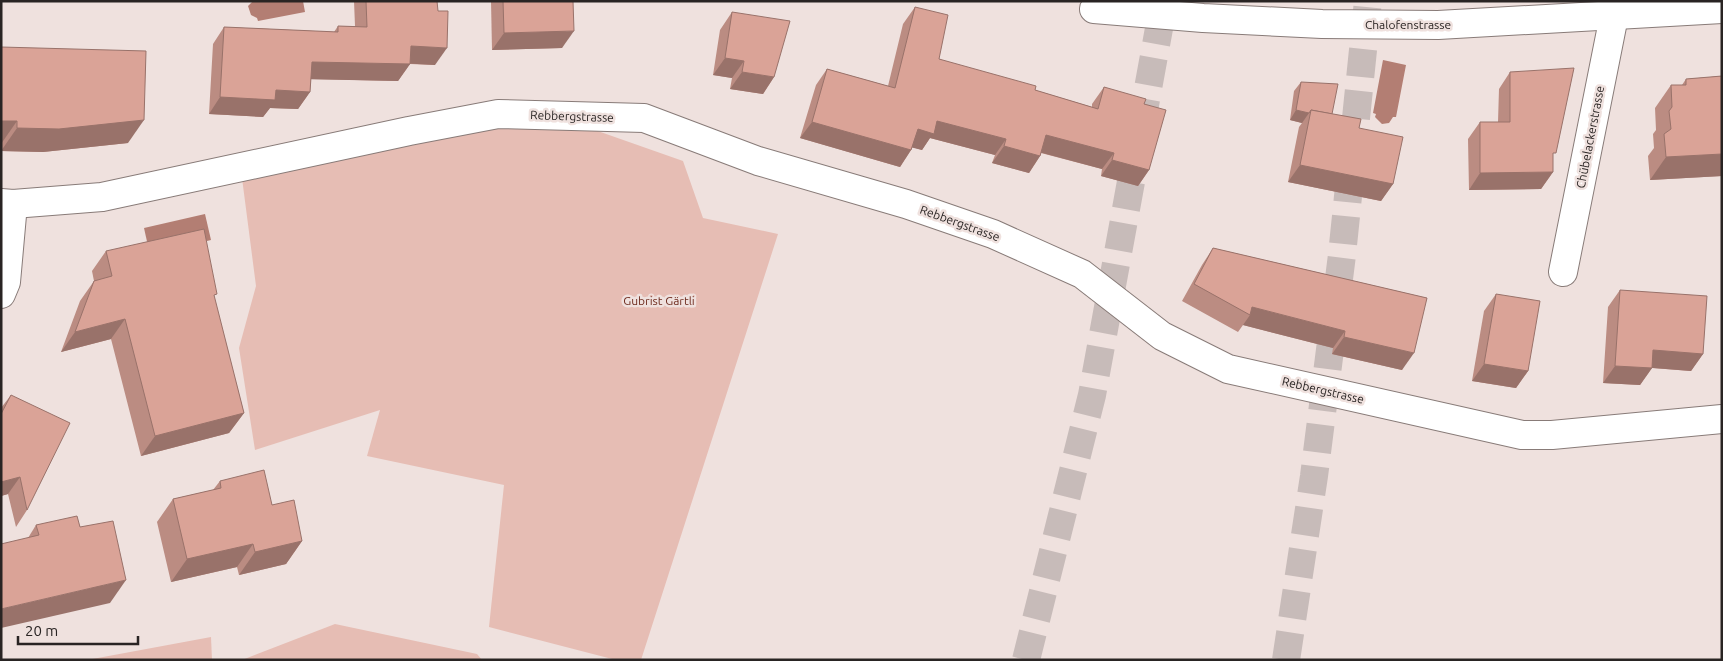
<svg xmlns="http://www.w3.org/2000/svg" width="1723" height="661" font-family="Ubuntu,sans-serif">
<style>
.green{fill:#e6bdb4}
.water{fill:#b37e73}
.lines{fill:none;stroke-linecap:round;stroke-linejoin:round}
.motorway-tunnel{stroke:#c7bbb9;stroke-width:28;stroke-dasharray:28 14;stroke-linecap:butt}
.minor-casing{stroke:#887b78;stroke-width:30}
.minor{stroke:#fff;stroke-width:28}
.wall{fill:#bb8c82}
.shaded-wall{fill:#99726a}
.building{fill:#daa397;stroke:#99726a}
.labels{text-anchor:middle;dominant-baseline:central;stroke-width:5;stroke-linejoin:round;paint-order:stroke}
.street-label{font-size:12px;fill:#292423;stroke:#efe1de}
.park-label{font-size:12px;fill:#6e2b1e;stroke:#efe1de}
</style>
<rect width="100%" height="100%" fill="#efe1de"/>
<g class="green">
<polygon points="495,124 592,129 683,161 703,218 778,234 641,660 616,660 489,627 504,485 367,456 380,410 255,450 239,348 256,286 242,178"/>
<polygon points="335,624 477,654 482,660 242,660"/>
<polygon points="211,637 212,660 87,660"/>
</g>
<g class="water">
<polygon points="253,1 303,1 305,12 258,21 257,18 251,15 248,6"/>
<polygon points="1383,60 1406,65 1396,117 1393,117 1389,123 1382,124 1375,117 1376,114 1373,113"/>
<polygon points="205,214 211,240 150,255 144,228"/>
</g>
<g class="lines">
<g class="motorway-tunnel">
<polyline points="1026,660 1092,395 1164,1"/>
<polyline points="1286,660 1314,476 1342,255 1368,1"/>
</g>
<defs>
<g id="minor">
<polyline points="1094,9 1203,18 1322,24 1438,25 1722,9"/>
<polyline points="1,203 13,204 102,197 409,131 498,114 644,118 758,161 906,204 993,234 1082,274 1162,336 1228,369 1522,435 1552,435 1722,419"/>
<polyline points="1563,272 1617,1"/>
<polyline points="1,294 6,282 13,204"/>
</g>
</defs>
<use href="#minor" class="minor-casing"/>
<use href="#minor" class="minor"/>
</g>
<g class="wall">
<polygon points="354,1 437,1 435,65 410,64 398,81 311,79 310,92 298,109 270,108 263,117 209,114 213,44 224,27 334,32 338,26 355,26"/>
<polygon points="491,1 573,1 562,48 492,50"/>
<polygon points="915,7 939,59 1035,90 1092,107 1092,104 1104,87 1144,104 1149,170 1138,186 1101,176 1102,169 1041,153 1040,156 1029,173 992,163 995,155 930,138 922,150 912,147 911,150 900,167 800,138 816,85 827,69 888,86 903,24"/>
<polygon points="732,12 774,77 763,94 730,89 732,78 713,75 720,30"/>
<polygon points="1,47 128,143 43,152 1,151"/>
<polygon points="1510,72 1553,158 1553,172 1541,189 1469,190 1468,139 1480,122 1498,122 1499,89"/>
<polygon points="1722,76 1722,176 1650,180 1648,156 1654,148 1653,134 1656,130 1655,108 1671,85 1682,85 1686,79"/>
<polygon points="1301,82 1332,114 1359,128 1393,184 1381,201 1288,182 1299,127 1302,123 1290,120 1294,91"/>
<polygon points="1213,248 1427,298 1402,370 1332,354 1333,348 1243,325 1238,332 1182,301 1202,265"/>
<polygon points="106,251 214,298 244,413 229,433 141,456 111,339 61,352 80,301 94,281 92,271"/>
<polygon points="1620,290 1703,354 1691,371 1652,368 1640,385 1603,383 1608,307"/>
<polygon points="1496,294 1528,371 1516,388 1472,381 1484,311"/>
<polygon points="11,395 27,510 16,527 8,494 1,496 1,408"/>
<polygon points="220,481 272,505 302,541 286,564 239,575 237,567 171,582 157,522 173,499 213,490"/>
<polygon points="36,525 80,527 110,603 28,538"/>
</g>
<g class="shaded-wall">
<polygon points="95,1 120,1 119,2"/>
<polygon points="574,31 562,48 492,50 504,33"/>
<polygon points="411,46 447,48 435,65 399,63"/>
<polygon points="725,58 744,61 732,78 713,75"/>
<polygon points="312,62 410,64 398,81 300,79"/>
<polygon points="742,72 774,77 763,94 730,89"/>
<polygon points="276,90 310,92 298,109 270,108 263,117 209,114 220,97"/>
<polygon points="1296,110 1309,113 1302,123 1290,120"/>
<polygon points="144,120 128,143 43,152 1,151 17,128"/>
<polygon points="1,121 17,121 1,144"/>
<polygon points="937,121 1006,139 995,155 930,138 922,150 906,146 918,129"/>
<polygon points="812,122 911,150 900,167 800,138"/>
<polygon points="1046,135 1114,153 1102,169 1035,151"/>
<polygon points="1004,146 1040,156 1029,173 992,163"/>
<polygon points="1722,154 1722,176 1650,180 1666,157"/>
<polygon points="1112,160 1149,170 1138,186 1101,176"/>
<polygon points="1300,165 1393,184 1381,201 1288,182"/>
<polygon points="1553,172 1541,189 1469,190 1480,173"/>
<polygon points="1252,307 1345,331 1333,348 1243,325 1250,315"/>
<polygon points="125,319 111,339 61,352 75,332"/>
<polygon points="1344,337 1414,353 1402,370 1332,354"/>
<polygon points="1653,350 1703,354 1691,371 1641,367"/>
<polygon points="1484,364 1528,371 1516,388 1472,381"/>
<polygon points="1615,366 1652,368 1640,385 1603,383"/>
<polygon points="244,413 229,433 141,456 155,436"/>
<polygon points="20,477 8,494 1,496 1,482"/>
<polygon points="302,541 286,564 239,575 255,552"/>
<polygon points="253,544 237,567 171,582 187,559"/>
<polygon points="126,580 110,603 1,628 1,609"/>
</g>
<g class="building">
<polygon points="366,1 437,1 438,11 448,11 447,48 411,46 410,64 312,62 310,92 276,90 275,100 220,97 224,27 338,32 338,26 367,27"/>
<polygon points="503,1 573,1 574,31 504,33"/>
<polygon points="915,7 948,15 939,59 1036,86 1035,90 1098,109 1104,87 1146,99 1144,104 1166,110 1149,170 1112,160 1114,153 1046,135 1040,156 1004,146 1006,139 937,121 934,134 918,129 911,150 812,122 827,69 895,88"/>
<polygon points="732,12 790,21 774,77 742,72 744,61 725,58"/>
<polygon points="1,47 146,51 144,120 59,129 17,128 17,121 1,121"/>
<polygon points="1574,68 1556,153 1553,153 1553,172 1480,173 1480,122 1510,122 1510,72"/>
<polygon points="1722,76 1722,154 1666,157 1664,134 1671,129 1669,111 1672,107 1671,85 1686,85 1686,79"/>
<polygon points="1301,82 1338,84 1332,114 1311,110 1309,113 1296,110"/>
<polygon points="1311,110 1361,119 1359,128 1403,137 1393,184 1300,165"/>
<polygon points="204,229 217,294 214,295 244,413 155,436 125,319 75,332 94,281 112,276 106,251"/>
<polygon points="1213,248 1427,298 1414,353 1344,337 1345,331 1252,307 1250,315 1194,284"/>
<polygon points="1620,290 1707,296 1703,354 1653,350 1652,368 1615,366"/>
<polygon points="1496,294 1540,301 1528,371 1484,364"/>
<polygon points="11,395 70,423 27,510 20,477 1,482 1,414"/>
<polygon points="264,470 272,505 294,500 302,541 255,552 253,544 187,559 173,499 221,488 220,481"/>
<polygon points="77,516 80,527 113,521 126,580 1,609 1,544 39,535 36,525"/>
</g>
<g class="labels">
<g class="street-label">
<text x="1408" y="24">Chalofenstrasse</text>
<text transform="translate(572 116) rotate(2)">Rebbergstrasse</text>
<text transform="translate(1590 137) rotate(-79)">Chübelackerstrasse</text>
<text transform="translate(960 223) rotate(20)">Rebbergstrasse</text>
<text transform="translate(1323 390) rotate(13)">Rebbergstrasse</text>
</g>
<g class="park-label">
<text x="659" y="300">Gubrist Gärtli</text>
</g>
</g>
<rect width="1723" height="661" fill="none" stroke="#292423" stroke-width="5"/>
<path d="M18 636v8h120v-8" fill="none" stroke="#292423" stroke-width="2.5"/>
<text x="25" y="636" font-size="15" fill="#292423" stroke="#efe1de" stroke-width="4" paint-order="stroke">20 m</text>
</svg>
